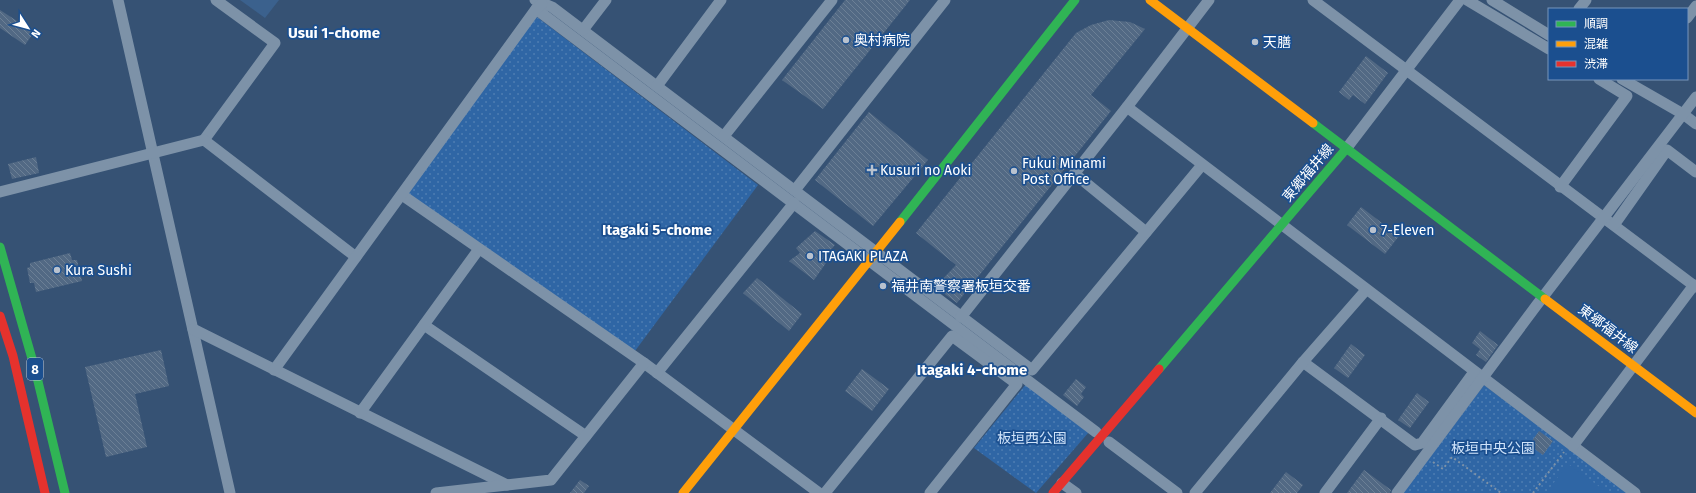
<svg xmlns="http://www.w3.org/2000/svg" width="1696" height="493" font-family="'Fira Sans','Noto Sans JP',sans-serif">
<style>
.grass{fill:url(#grass-dots)}
.pitch{fill:#2f66a5}
.water{fill:#3b618d}
.building{fill:url(#building-back-hatch)}
.lines{fill:none;stroke-linecap:round;stroke-linejoin:round}
.path{stroke:#7d92a8;stroke-width:2;stroke-dasharray:2 3;stroke-linecap:butt}
.street{stroke:#7d92a8;stroke-width:11}
.fast{stroke:#30b455;stroke-width:9}
.slow{stroke:#ff9f0a;stroke-width:9}
.jam{stroke:#e5322d;stroke-width:9}
.poi-dot{fill:#b9c2ce;stroke:#1b4f8f;stroke-width:1.5}
.labels{text-anchor:middle;dominant-baseline:central;stroke-width:3.5;stroke-linejoin:round;paint-order:stroke}
.shield{fill:#1b4f8f;stroke:#bbcadd;stroke-width:1}
.shield-label{font-size:13px;font-weight:bold;fill:#fff}
.poi-label{font-size:14px;fill:#fff;stroke:#1b4f8f;text-anchor:start}
.street-label{font-size:14px;fill:#fff;stroke:#1b4f8f}
.park-label{font-size:14px;fill:#cfe3fa;stroke:#1b4f8f}
.neighbourhood-label{font-size:15px;font-weight:bold;fill:#fff;stroke:#1b4f8f}
</style>
<defs>
<pattern id="grass-dots" width="8" height="8" patternUnits="userSpaceOnUse"><rect width="8" height="8" fill="#2f66a5"/><path d="M2 2h.1M6 6h.1" fill="none" stroke="#4e7db2" stroke-width="1.8" stroke-linecap="round"/></pattern>
<pattern id="building-back-hatch" width="6" height="6" patternUnits="userSpaceOnUse"><rect width="6" height="6" fill="#526984"/><path d="M-1 5l2 2M0 0l6 6M5-1l2 2" fill="none" stroke="#6c8096"/></pattern>
</defs>
<rect width="100%" height="100%" fill="#365274"/>
<g class="grass">
<polygon points="533,14 758,185 632,355 402,195"/>
<polygon points="1026,384 1089,432 1036,493 974,448"/>
<polygon points="1484,385 1628,493 1403,493"/>
</g>
<polygon class="pitch" points="1568,464 1608,493 1546,493"/>
<polygon class="water" points="240,0 279,0 265,18"/>
<g class="building">
<polygon points="845,0 910,0 823,109 782,80"/>
<polygon points="0,10 34,32 25,45 0,28"/>
<polygon points="1109,20 1130,22 1145,29 1091,95 1111,111 957,303 935,287 956,265 916,233 1076,33 1091,25"/>
<polygon points="1366,56 1388,73 1365,104 1353,95 1349,100 1339,92"/>
<polygon points="869,112 928,160 873,226 815,180"/>
<polygon points="36,157 39,173 12,179 8,164"/>
<polygon points="1361,207 1399,236 1385,254 1347,225"/>
<polygon points="815,231 835,245 822,260 826,263 814,280 789,261 800,253 796,248"/>
<polygon points="70,253 72,260 77,260 82,281 36,292 34,283 30,283 27,268 30,267 30,263"/>
<polygon points="757,278 802,314 789,331 743,293"/>
<polygon points="1480,331 1498,345 1486,362 1476,355 1480,349 1472,343"/>
<polygon points="1351,344 1365,355 1348,378 1334,368"/>
<polygon points="161,350 169,386 135,394 147,447 106,457 85,367"/>
<polygon points="862,369 889,389 872,411 845,391"/>
<polygon points="1076,379 1086,387 1081,394 1084,397 1077,406 1063,395"/>
<polygon points="1417,393 1429,402 1410,428 1398,420"/>
<polygon points="1539,431 1553,441 1543,455 1529,445"/>
<polygon points="1364,470 1391,490 1390,493 1347,493"/>
<polygon points="1286,472 1303,485 1297,493 1270,493"/>
<polygon points="580,480 589,486 584,493 570,493"/>
</g>
<g class="lines">
<g class="path">
<polyline points="1433,462 1443,469 1452,457 1501,493"/>
<polyline points="1533,493 1564,452"/>
</g>
<g class="street">
<polyline points="118,0 230,493"/>
<polyline points="535,0 552,7 1032,370 1202,165"/>
<polyline points="1313,0 1696,287"/>
<polyline points="1467,0 1549,49"/>
<polyline points="1492,0 1549,35"/>
<polyline points="536,9 1096,432"/>
<polyline points="1579,9 1586,0"/>
<polyline points="1687,18 1696,6"/>
<polyline points="583,30 606,0"/>
<polyline points="1622,79 1683,114 1696,124"/>
<polyline points="657,86 721,0"/>
<polyline points="1127,107 1635,493"/>
<polyline points="724,136 832,0"/>
<polyline points="204,140 275,43 216,0"/>
<polyline points="1346,149 1460,0"/>
<polyline points="1075,174 1146,232"/>
<polyline points="1560,187 1627,96 1599,79"/>
<polyline points="795,190 945,0"/>
<polyline points="0,192 204,140 356,257"/>
<polyline points="402,195 644,363 819,493"/>
<polyline points="1614,225 1667,150 1696,172"/>
<polyline points="961,317 1127,107 1209,0"/>
<polyline points="424,325 586,436"/>
<polyline points="193,329 507,485"/>
<polyline points="1303,362 1415,445 1422,443 1474,372"/>
<polyline points="274,370 536,9 542,4"/>
<polyline points="657,373 794,203"/>
<polyline points="360,413 479,249"/>
<polyline points="1109,442 1177,493"/>
<polyline points="1573,446 1694,285"/>
<polyline points="1062,483 1076,493"/>
<polyline points="436,493 551,480 644,363"/>
<polyline points="825,493 952,336 1017,384 930,493"/>
<polyline points="1195,493 1303,362 1366,290"/>
<polyline points="1325,493 1381,418"/>
<polyline points="1397,493 1536,306 1696,97"/>
</g>
<g class="fast">
<polyline points="1313,123 1545,299"/>
<polyline points="900,222 1075,0"/>
<polyline points="0,247 35,369 65,493"/>
<polyline points="1159,369 1346,149"/>
</g>
<g class="slow">
<polyline points="1150,0 1313,123"/>
<polyline points="1545,299 1696,413"/>
<polyline points="683,493 900,222"/>
</g>
<g class="jam">
<polyline points="0,316 13,356 45,493"/>
<polyline points="1053,493 1159,369"/>
</g>
</g>
<g class="poi-dot">
<circle cx="846" cy="40" r="4"/>
<circle cx="1255" cy="42" r="4"/>
<path d="M870 164h4v4h4v4h-4v4h-4v-4h-4v-4h4z"/>
<circle cx="1014" cy="171" r="4"/>
<circle cx="1373" cy="230" r="4"/>
<circle cx="810" cy="256" r="4"/>
<circle cx="57" cy="270" r="4"/>
<circle cx="883" cy="286" r="4"/>
</g>
<g class="labels">
<rect class="shield" x="27" y="358" width="16" height="22" rx="3"/>
<g class="shield-label">
<text x="35" y="369">8</text>
</g>
<g class="poi-label">
<text x="854" y="40">奥村病院</text>
<text x="1263" y="42">天膳</text>
<text x="1022" y="163">Fukui Minami<tspan x="1022" dy="16">Post Office</tspan></text>
<text x="880" y="170">Kusuri no Aoki</text>
<text x="1381" y="230">7-Eleven</text>
<text x="818" y="256">ITAGAKI PLAZA</text>
<text x="65" y="270">Kura Sushi</text>
<text x="891" y="286">福井南警察署板垣交番</text>
</g>
<g class="street-label">
<text transform="translate(1308 173) rotate(-50)">東郷福井線</text>
<text transform="translate(1608 329) rotate(37)">東郷福井線</text>
</g>
<g class="park-label">
<text x="1032" y="438">板垣西公園</text>
<text x="1493" y="448">板垣中央公園</text>
</g>
<g class="neighbourhood-label">
<text x="334" y="33">Usui 1-chome</text>
<text x="657" y="230">Itagaki 5-chome</text>
<text x="972" y="370">Itagaki 4-chome</text>
</g>
</g>
<rect x="1548" y="8" width="140" height="72" fill="#1b4f8f" stroke="#7695bc"/>
<rect x="1556" y="21" width="20" height="6" fill="#30b455" stroke="#7695bc"/>
<text x="1584" y="28" font-size="12" fill="#ffffff">順調</text>
<rect x="1556" y="41" width="20" height="6" fill="#ff9f0a" stroke="#7695bc"/>
<text x="1584" y="48" font-size="12" fill="#ffffff">混雑</text>
<rect x="1556" y="61" width="20" height="6" fill="#e5322d" stroke="#7695bc"/>
<text x="1584" y="68" font-size="12" fill="#ffffff">渋滞</text>
<g transform="translate(28 28) rotate(126)" stroke="#1b4f8f" stroke-width="3" paint-order="stroke">
<path d="M0-3L7 15L0 10L-7 15Z" fill="#ffffff"/>
<text y="-6" font-size="11" font-weight="bold" text-anchor="middle" fill="#ffffff">N</text>
</g>
</svg>
